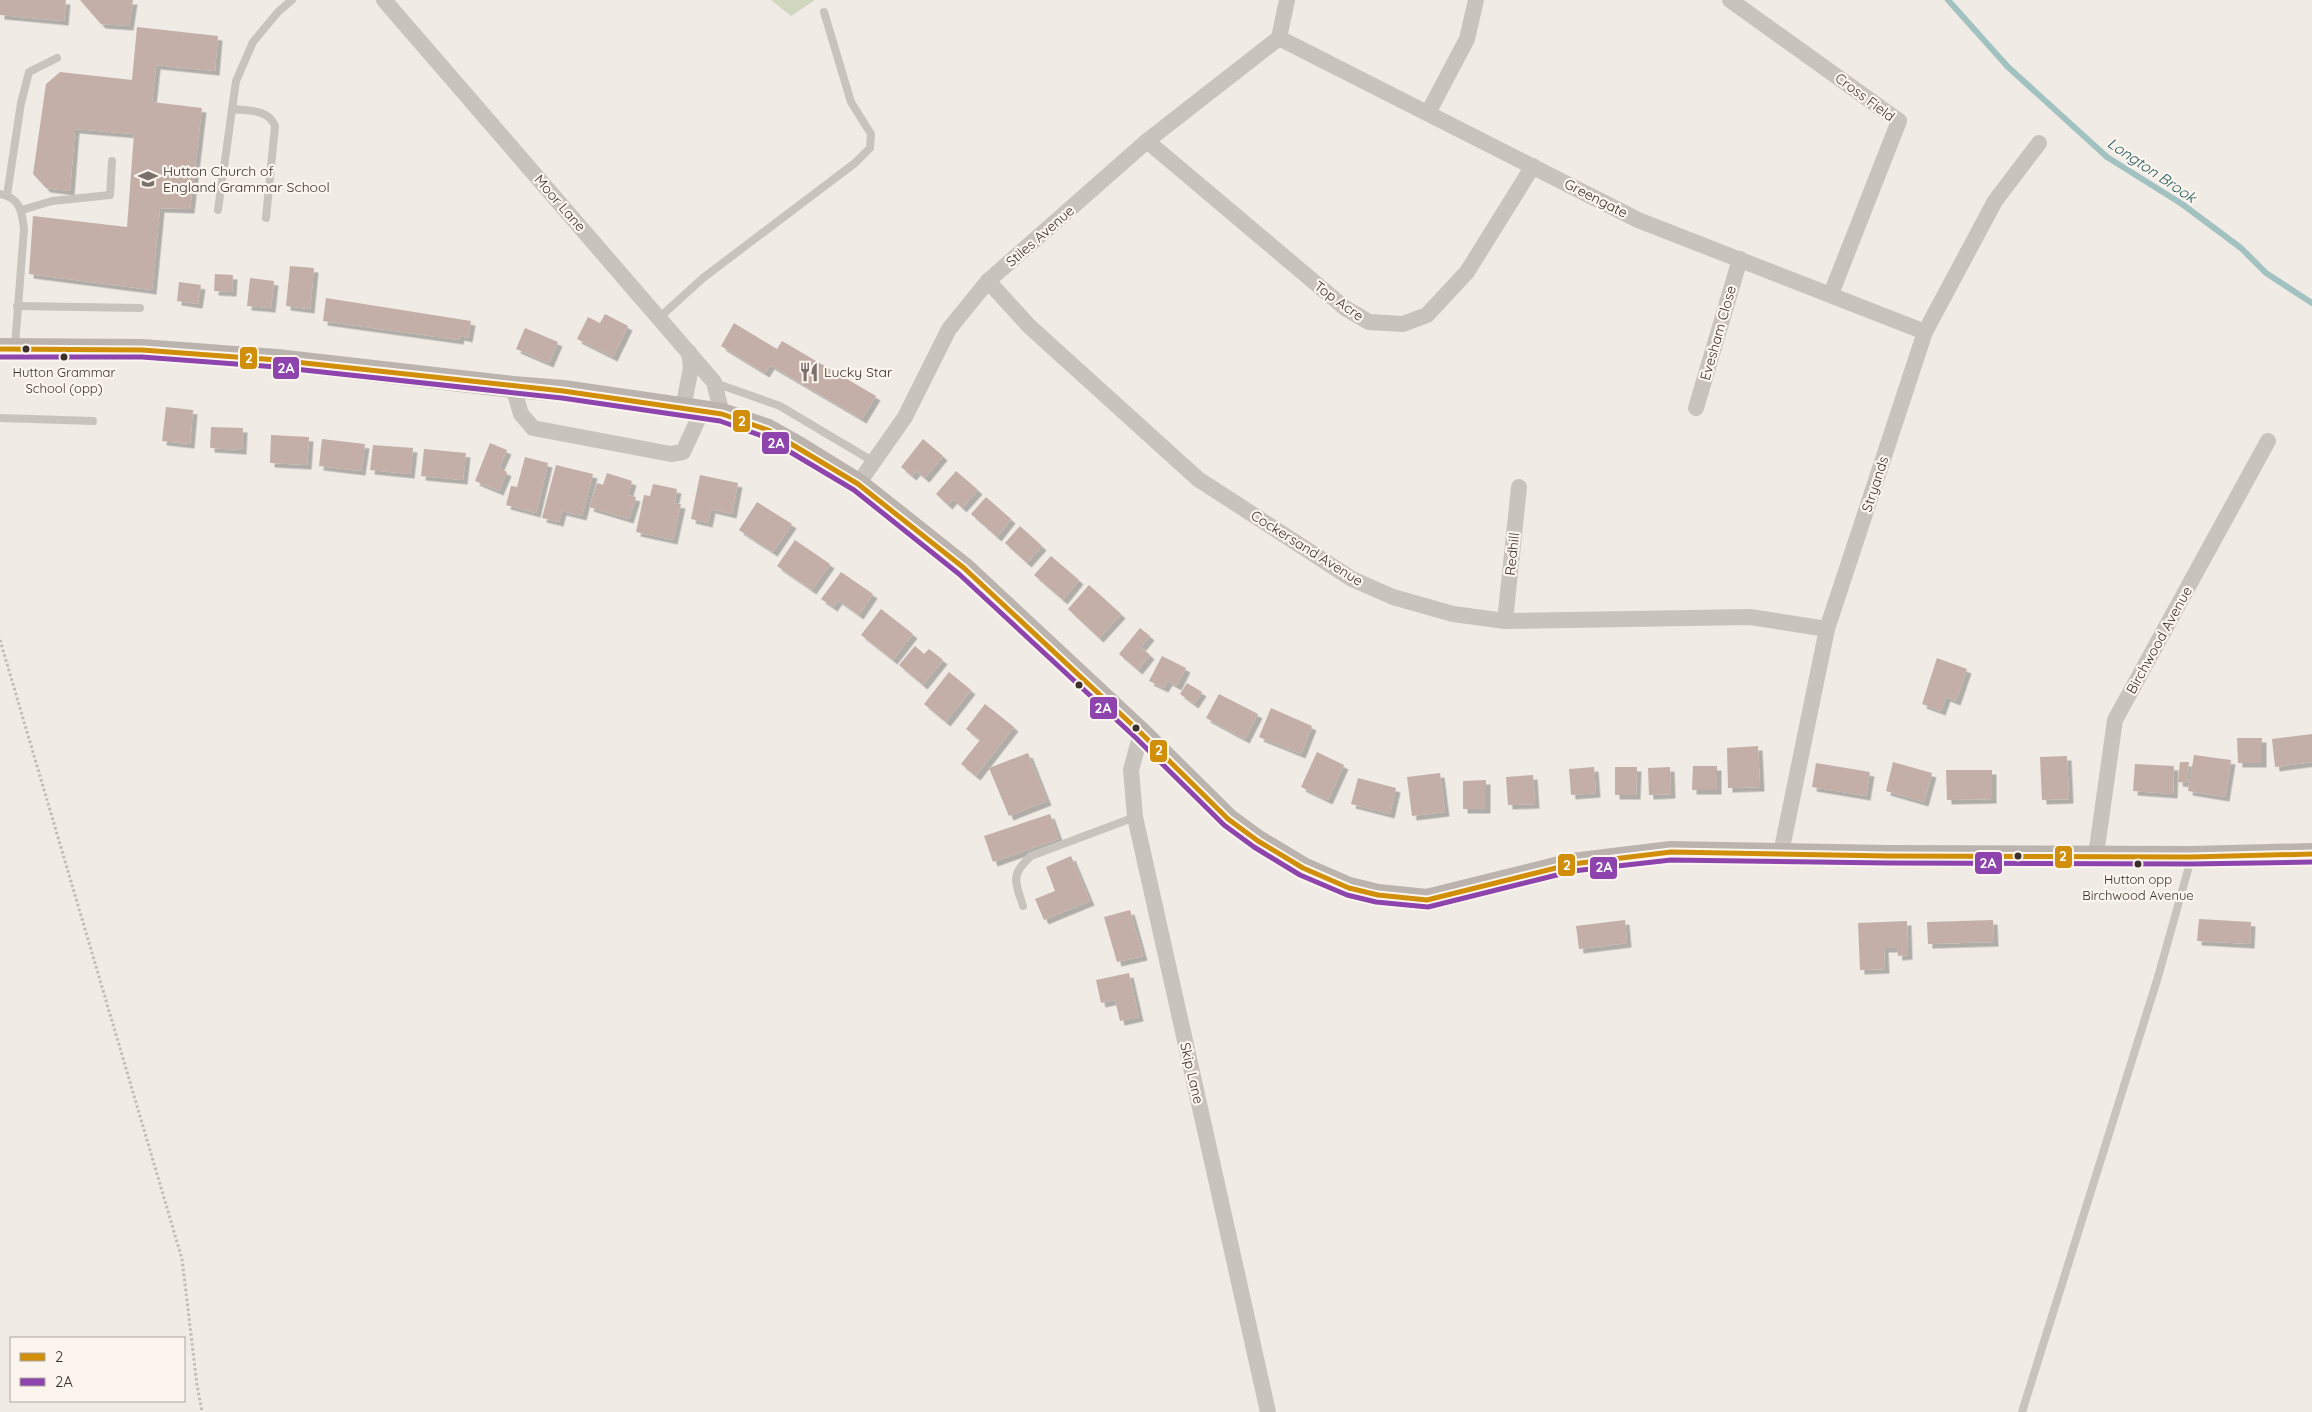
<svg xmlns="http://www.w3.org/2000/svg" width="2312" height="1412" font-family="Quicksand,sans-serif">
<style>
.green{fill:#d1d6bf}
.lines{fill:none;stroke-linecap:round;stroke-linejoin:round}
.stream{stroke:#a1c2c1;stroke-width:6}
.building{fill:#c3afa7;filter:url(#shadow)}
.path{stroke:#c2bbb6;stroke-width:3;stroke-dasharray:2.5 2.5;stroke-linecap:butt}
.lane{stroke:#c9c3be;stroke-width:8}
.street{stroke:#c9c3be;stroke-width:16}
.secondary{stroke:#bab3ae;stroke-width:22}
.bus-1-casing{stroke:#fbf5ee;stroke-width:9}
.bus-2-casing{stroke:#fbf5ee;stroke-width:9}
.bus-1{stroke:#d18e09;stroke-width:5}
.bus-2{stroke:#8e44ad;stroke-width:5}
.bus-dot{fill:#3b302b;stroke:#fbf5ee;stroke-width:2}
.labels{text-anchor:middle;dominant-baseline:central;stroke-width:4.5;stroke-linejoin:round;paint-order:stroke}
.bus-label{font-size:13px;fill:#3b302b;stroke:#fbf5ee}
.street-label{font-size:14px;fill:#3b302b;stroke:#fbf5ee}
.poi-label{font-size:14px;fill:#3b302b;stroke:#fbf5ee;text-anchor:start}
.water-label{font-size:15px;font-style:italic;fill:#1f5a5e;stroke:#fbf5ee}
.line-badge{stroke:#fbf5ee;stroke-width:2}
.badge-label{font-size:14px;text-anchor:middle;font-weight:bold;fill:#fff}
</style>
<defs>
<filter id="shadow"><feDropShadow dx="4.5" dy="4.5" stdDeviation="0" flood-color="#0004"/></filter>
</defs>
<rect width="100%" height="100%" fill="#f0ebe5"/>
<polygon class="green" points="771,0 815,0 791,16"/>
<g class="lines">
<polyline class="stream" points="1948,0 2008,67 2107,157 2182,204 2241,248 2266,273 2312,303"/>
</g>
<g class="building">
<polygon points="0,0 66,0 64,21 0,15"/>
<polygon points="80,0 133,0 129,26 101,24"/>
<polygon points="137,27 218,36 215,71 156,65 152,102 202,108 190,209 160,208 152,290 29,274 33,216 127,227 134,134 75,129 70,191 46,188 33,174 46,84 60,72 132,80"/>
<polygon points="290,266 314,268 310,309 286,306"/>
<polygon points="215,274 233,275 232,292 214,291"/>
<polygon points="250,278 274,281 271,308 247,306"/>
<polygon points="179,282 201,285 198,304 177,301"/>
<polygon points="326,298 471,321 468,338 460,336 459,340 323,321"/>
<polygon points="605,314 628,326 613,357 577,339 588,317 600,323"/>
<polygon points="734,323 777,349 782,341 876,396 862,419 770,365 765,373 721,346"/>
<polygon points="525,328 558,342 549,363 516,349"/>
<polygon points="166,407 193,410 190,444 162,441"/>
<polygon points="211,427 243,428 242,450 210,448"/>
<polygon points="271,435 309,437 307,465 270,463"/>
<polygon points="322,439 365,444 361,471 319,466"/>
<polygon points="923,439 943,456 925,478 916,471 912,476 901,467"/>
<polygon points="490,443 507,450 499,468 507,472 499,491 475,481"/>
<polygon points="373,445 413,448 410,474 370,470"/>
<polygon points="424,449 466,453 463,480 421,476"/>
<polygon points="525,457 548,463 536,513 506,505 511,486 517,487"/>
<polygon points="556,465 593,474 582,516 562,511 559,522 542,518"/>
<polygon points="956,471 978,490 962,508 953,499 948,505 936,494"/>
<polygon points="607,473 632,481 628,495 636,497 629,519 589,507 597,483 603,485"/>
<polygon points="700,475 738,483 732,514 711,509 708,523 691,519"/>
<polygon points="653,484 677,489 674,503 681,504 673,540 636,532 644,495 650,496"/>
<polygon points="986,497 1011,519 997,537 971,514"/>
<polygon points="757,502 792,524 773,552 739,530"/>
<polygon points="1020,526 1042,546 1027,563 1005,543"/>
<polygon points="795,540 830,564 812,590 777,566"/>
<polygon points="1051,556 1079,580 1063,600 1034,575"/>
<polygon points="841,572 873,594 859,615 838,600 833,607 821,599"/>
<polygon points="1089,585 1121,614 1099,638 1068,609"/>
<polygon points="881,609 913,634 893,660 861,635"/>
<polygon points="1140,628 1150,636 1141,647 1150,655 1138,670 1119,654"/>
<polygon points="915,646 924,654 929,649 943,660 923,685 899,665"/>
<polygon points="1162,656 1186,668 1177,686 1168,681 1164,688 1149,681"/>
<polygon points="1937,658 1967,669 1956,701 1946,697 1941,711 1922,704"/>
<polygon points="949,672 971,690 946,722 924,704"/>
<polygon points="1187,683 1202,692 1194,704 1180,694"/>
<polygon points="1219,694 1258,714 1245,739 1206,718"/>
<polygon points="985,704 1014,727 976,776 961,764 980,740 966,729"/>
<polygon points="1271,708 1312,726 1301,754 1259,737"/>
<polygon points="2312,734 2312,762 2275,767 2272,739"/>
<polygon points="2237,738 2262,738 2262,763 2238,763"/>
<polygon points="1758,746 1760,787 1728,788 1727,748"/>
<polygon points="1317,752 1344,765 1328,800 1301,787"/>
<polygon points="1028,753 1047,801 1009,816 989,768"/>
<polygon points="2194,755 2231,760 2225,797 2188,791"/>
<polygon points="2067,756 2069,799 2042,800 2040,757"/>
<polygon points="1893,762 1932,773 1924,802 1886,791"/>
<polygon points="2180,762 2189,762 2187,783 2178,782"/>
<polygon points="1816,763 1870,772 1866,796 1812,787"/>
<polygon points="2135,764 2174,766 2173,794 2133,791"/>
<polygon points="1693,766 1717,766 1717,790 1692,790"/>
<polygon points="1594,767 1596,793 1571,795 1569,769"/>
<polygon points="1615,767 1637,767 1636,795 1615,795"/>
<polygon points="1670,767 1671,794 1649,795 1648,768"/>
<polygon points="1946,770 1992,770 1992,799 1947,800"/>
<polygon points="1440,773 1445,812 1412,816 1407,777"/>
<polygon points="1533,775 1535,804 1508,805 1506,777"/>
<polygon points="1358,778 1396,788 1390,814 1351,804"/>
<polygon points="1486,780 1486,809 1463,809 1463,781"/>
<polygon points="1050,814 1059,839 993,862 984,836"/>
<polygon points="1071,856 1090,901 1044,920 1035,899 1055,891 1046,867"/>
<polygon points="1130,910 1143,956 1117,962 1104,917"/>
<polygon points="2199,919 2251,922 2250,944 2197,941"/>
<polygon points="1625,920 1627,943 1579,949 1576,926"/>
<polygon points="1993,920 1994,942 1928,944 1927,922"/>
<polygon points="1907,921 1908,955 1898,956 1897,948 1884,948 1885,969 1860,970 1858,923"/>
<polygon points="1129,973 1139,1017 1120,1021 1115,1000 1101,1003 1096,980"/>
</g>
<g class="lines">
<polyline class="path" points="0,640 182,1259 197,1385 202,1412"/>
<g class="lane">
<path d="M233,109C249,111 268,109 275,126L266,218"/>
<path d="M0,194C20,198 22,211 24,229L15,346"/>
<polyline points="7,195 21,103 29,72 57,58"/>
<polyline points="22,210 52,201 110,195 112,161"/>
<polyline points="218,210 236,81 253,42 278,12 292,0"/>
<polyline points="17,306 140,308"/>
<polyline points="660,317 703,278 855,163 870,148 871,134 851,102 824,12"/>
<polyline points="715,383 780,406 874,462"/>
<polyline points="0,418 93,421"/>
<path d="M1023,906C1015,881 1010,875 1031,856L1135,817"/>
<polyline points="2022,1412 2158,977 2191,859"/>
</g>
<g class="street">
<polyline points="384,0 714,382 722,414"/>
<polyline points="1730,0 1899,121 1831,294"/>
<polyline points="1279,38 1638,220 1925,332"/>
<polyline points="1279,38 1287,0"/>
<polyline points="1428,113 1467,39 1476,0"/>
<polyline points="1147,141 1345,308 1369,322 1403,324 1427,315 1467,272 1533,166"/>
<polyline points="988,281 1029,326 1198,479 1352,579 1393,597 1453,614 1505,621 1750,617 1827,629"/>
<polyline points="513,387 521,414 533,428 671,454 683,452 702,411"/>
<polyline points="683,408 691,368 689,352"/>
<polyline points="1696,408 1740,259"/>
<polyline points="858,484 905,417 949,329 988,281 1147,141 1279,38"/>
<polyline points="1505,621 1519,487"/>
<polyline points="1141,733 1131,770 1135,817 1268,1412"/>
<polyline points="1781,853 1827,629 1925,332 1995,201 2039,143"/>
<polyline points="2096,855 2115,720 2268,441"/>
</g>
<polyline class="secondary" points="0,349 142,350 277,360 513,387 563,391 722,414 768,430 800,448 858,484 964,568 1141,733 1228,819 1258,841 1303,868 1349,888 1378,895 1427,900 1572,864 1671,852 1888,856 2191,857 2312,854"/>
<defs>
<polyline id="bus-1" points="0,349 142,350 277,360 563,391 722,414 768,430 858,484 964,568 1141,733 1228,819 1258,841 1303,868 1349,888 1378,895 1427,900 1572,864 1671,852 1888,856 2191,857 2312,854"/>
<polyline id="bus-2" points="0,357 142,357 276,367 562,398 720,421 765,437 854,490 959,574 1136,738 1224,825 1254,847 1300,875 1347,895 1376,902 1428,907 1573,871 1671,860 1888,863 2191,864 2312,862"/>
</defs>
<use href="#bus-1" class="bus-1-casing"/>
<use href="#bus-2" class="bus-2-casing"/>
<use href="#bus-1" class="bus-1"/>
<use href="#bus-2" class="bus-2"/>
</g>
<defs>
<symbol id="school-bare" viewBox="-9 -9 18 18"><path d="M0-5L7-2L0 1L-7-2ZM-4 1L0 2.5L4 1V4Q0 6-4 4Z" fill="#7a716c" stroke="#fbf5ee" stroke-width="2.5" paint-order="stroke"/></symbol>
<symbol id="restaurant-bare" viewBox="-9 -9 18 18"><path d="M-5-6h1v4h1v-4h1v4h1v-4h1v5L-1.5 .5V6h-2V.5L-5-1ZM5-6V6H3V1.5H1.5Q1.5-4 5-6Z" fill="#7a716c" stroke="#fbf5ee" stroke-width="2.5" paint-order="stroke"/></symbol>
</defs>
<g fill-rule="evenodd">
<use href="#school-bare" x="134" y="165" width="28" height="28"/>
<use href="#restaurant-bare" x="795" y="358" width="28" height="28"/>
</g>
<g class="bus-dot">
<circle cx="26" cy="349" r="4.5"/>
<circle cx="64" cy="357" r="4.5"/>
<circle cx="1079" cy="685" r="4.5"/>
<circle cx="1136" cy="728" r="4.5"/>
<circle cx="2018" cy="856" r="4.5"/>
<circle cx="2138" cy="864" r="4.5"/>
</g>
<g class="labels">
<g class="bus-label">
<text x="64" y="372">Hutton Grammar<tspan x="64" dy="16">School (opp)</tspan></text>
<text x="2138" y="879">Hutton opp<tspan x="2138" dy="16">Birchwood Avenue</tspan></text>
</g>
<g class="street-label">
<text transform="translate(1865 97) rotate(37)">Cross Field</text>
<text transform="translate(1596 198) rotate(27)">Greengate</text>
<text transform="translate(560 203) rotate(49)">Moor Lane</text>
<text transform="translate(1040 236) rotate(-41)">Stiles Avenue</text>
<text transform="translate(1339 301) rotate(36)">Top Acre</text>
<text transform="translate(1718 333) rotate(-74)">Evesham Close</text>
<text transform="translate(1875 484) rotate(-72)">Stryands</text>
<text transform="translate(1307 548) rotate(32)">Cockersand Avenue</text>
<text transform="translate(1512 554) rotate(-84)">Redhill</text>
<text transform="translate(2159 640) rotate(-61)">Birchwood Avenue</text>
<text transform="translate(1192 1073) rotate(77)">Skip Lane</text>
</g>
<g class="poi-label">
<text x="163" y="171">Hutton Church of<tspan x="163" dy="16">England Grammar School</tspan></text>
<text x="824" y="372">Lucky Star</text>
</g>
<g class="water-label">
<text transform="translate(2152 170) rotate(34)">Longton Brook</text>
</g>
</g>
<g class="line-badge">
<rect x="239" y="346" width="19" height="24" rx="5" fill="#d18e09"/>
<rect x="272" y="356" width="28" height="24" rx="5" fill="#8e44ad"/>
<rect x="732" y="409" width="19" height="24" rx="5" fill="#d18e09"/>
<rect x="761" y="431" width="29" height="24" rx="5" fill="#8e44ad"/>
<rect x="1089" y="696" width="29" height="24" rx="5" fill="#8e44ad"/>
<rect x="1149" y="739" width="19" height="24" rx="5" fill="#d18e09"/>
<rect x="2054" y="845" width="19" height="24" rx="5" fill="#d18e09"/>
<rect x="1974" y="851" width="29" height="24" rx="5" fill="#8e44ad"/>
<rect x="1557" y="853" width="19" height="24" rx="5" fill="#d18e09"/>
<rect x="1589" y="856" width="29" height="24" rx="5" fill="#8e44ad"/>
</g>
<g class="badge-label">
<text x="249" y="363">2</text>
<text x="286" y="373">2A</text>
<text x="742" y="426">2</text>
<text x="776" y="448">2A</text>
<text x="1103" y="713">2A</text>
<text x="1159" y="755">2</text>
<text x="2063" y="861">2</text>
<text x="1988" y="868">2A</text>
<text x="1567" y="870">2</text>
<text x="1604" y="872">2A</text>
</g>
<rect x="10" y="1337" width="175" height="65" fill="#fbf5ee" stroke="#aea6a0"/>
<rect x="20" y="1353" width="25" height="8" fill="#d18e09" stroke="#aea6a0"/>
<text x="55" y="1362" font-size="15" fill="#3b302b">2</text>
<rect x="20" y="1378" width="25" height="8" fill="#8e44ad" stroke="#aea6a0"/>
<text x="55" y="1387" font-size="15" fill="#3b302b">2A</text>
</svg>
